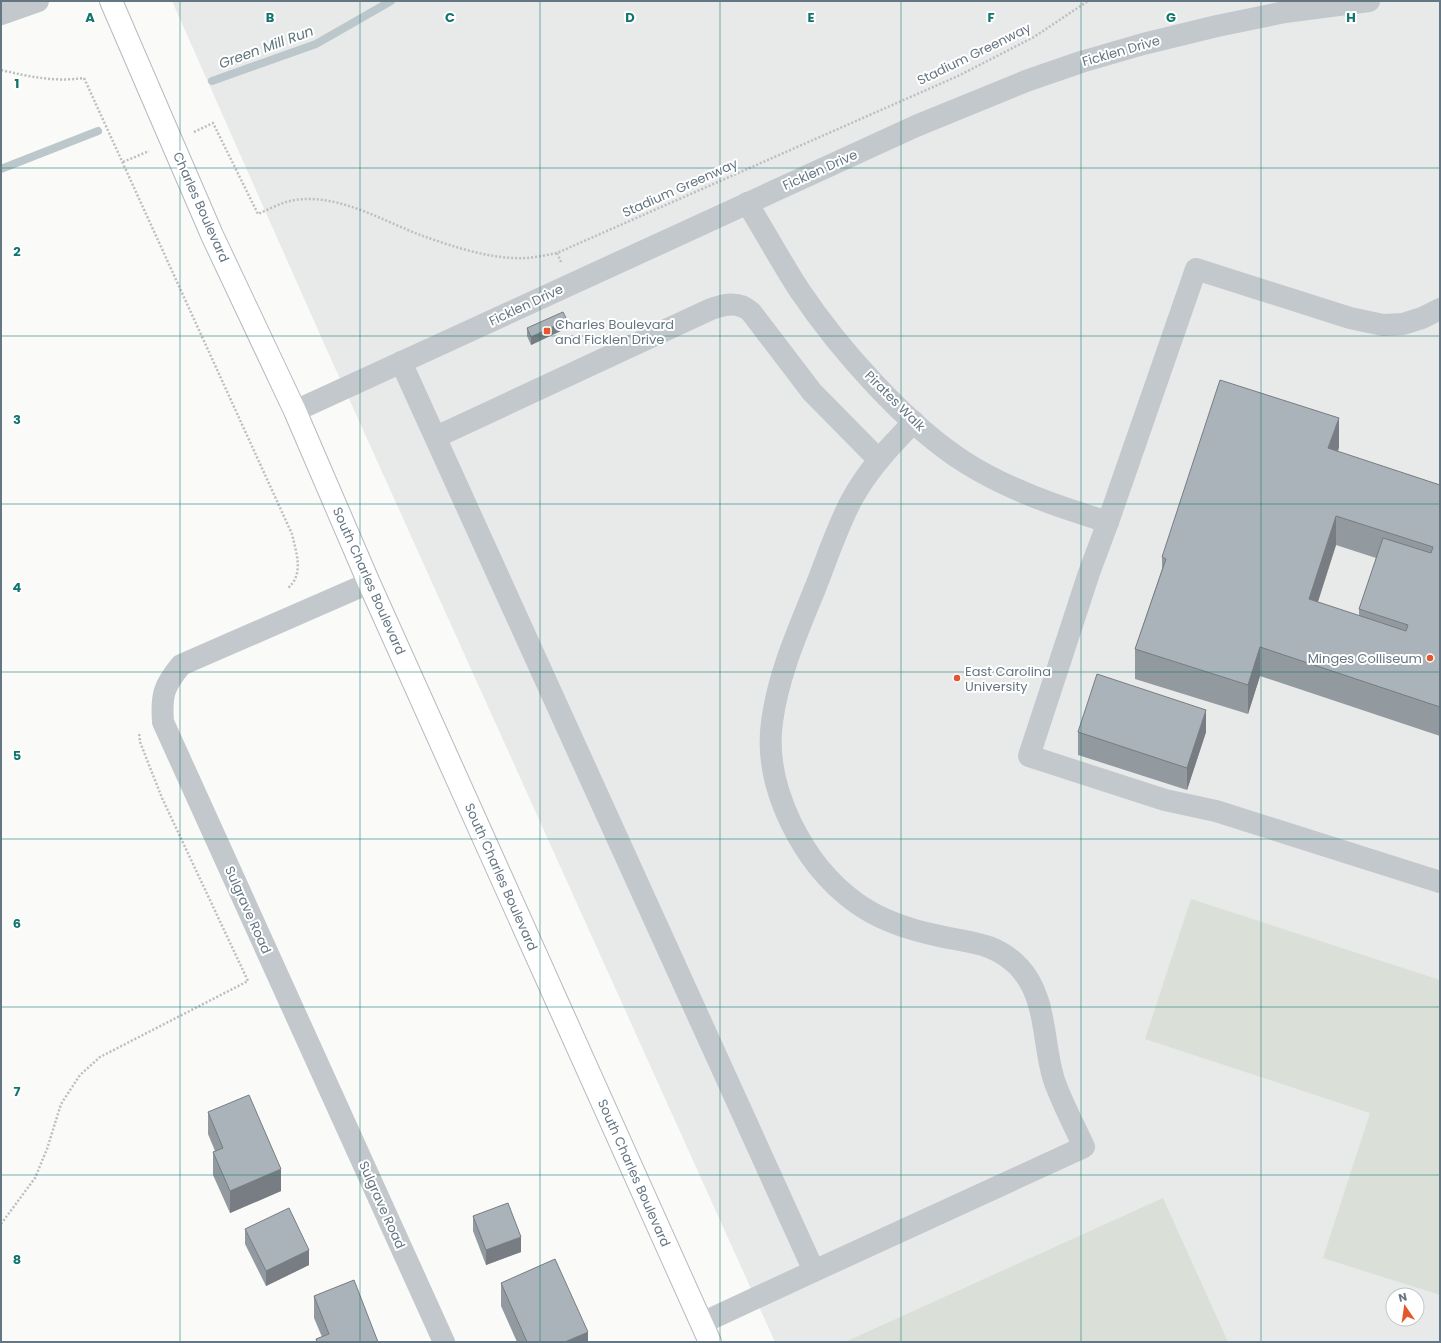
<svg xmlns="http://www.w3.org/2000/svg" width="1441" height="1343" font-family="Poppins,sans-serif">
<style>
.built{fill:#e8e9e9;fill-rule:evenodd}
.green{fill:#dadfd7}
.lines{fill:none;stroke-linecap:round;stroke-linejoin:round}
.stream{stroke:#bbc7cb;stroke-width:8}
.major-casing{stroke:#b5babe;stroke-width:24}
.path{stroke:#bbbfc2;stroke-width:2.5;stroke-dasharray:2 2;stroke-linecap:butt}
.minor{stroke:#c3c8cc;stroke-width:22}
.major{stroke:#fff;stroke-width:22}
.wall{fill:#929a9f;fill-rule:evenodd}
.shaded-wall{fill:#777d82}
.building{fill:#aab3b9;stroke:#777d82;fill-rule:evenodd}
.grid{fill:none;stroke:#0f766e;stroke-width:1;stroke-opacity:0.55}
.poi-dot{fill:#e4572e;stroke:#fff;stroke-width:1.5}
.labels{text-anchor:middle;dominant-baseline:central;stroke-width:4;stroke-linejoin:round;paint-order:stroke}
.street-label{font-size:13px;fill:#657683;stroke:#fff}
.poi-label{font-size:13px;fill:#657683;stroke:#fff;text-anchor:start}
.water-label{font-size:14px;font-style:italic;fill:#60757c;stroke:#fff}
.grid-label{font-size:13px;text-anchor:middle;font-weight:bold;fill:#0f766e;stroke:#fff;stroke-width:4;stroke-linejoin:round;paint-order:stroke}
</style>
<rect width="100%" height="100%" fill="#fafaf8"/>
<path class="built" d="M172,1H1440V1342H775L322,339ZM1393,1295H1417V1319H1393Z"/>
<g class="green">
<polygon points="1191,899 1440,980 1440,1295 1323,1258 1370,1113 1145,1039"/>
<polygon points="1163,1198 1228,1342 845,1342"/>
</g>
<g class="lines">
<g class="stream">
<polyline points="212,81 316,44 391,1"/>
<polyline points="1,169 98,131"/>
</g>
<defs>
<polyline id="major" points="111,1 212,235 295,411 369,583 710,1342"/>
</defs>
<use href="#major" class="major-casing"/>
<g class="path">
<path d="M1,70C31,77 53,82 84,78L292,534C296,553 305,574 287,589"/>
<path d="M194,132L213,123L258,214C267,210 277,205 286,202C332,189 382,221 423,236C454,247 493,260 527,258C537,257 547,255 557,253L958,76L1034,37L1088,1"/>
<polyline points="123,162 149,151"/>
<polyline points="557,253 561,262"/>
<polyline points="1,1224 35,1178 47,1149 61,1104 80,1075 100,1057 248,981 162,798 140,742 139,732"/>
</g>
<g class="minor">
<polyline points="1,14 38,1"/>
<path d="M747,203C765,232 781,262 800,291C839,349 907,426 966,463C1009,490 1059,507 1108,522"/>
<polyline points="1440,309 1422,318 1403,324 1383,325 1350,318 1196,269 1108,522 1089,573 1029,756 1165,800 1216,811 1440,882"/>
<polyline points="401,362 814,1271 702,1323"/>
<polyline points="295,411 916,126 1026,81 1081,62 1143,44 1217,26 1285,12 1369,1"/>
<path d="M436,437L711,309C725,304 739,301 751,312L812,392L879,460"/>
<path d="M369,583L181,665C164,686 161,694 163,722L444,1342"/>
<path d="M814,1271L1084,1147C1074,1125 1062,1103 1054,1080C1042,1042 1048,999 1019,967C994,941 968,943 935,935C907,929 878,919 855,902C803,864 763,787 772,722C778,676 797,633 814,591C826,561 836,530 851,501C867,471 890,446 914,422"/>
</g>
<use href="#major" class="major"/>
</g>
<g class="wall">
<polygon points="527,328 567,328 531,345 527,336"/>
<path d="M1339,447L1338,452L1440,485V736L1260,676L1248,714L1135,679V649L1162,569V557ZM1336,545L1376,558L1359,609V616L1318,602Z"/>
<polygon points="1078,732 1206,732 1187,790 1078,755"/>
<polygon points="208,1112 281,1191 230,1213 213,1175 213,1152 215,1151 208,1134"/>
<polygon points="473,1216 521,1252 486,1265 473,1231"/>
<polygon points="245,1229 309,1265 266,1286 245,1244"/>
<polygon points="501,1283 588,1342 517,1342 501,1306"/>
<polygon points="314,1296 378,1342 316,1342 316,1339 322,1337 314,1318"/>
</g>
<g class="shaded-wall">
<polygon points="567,320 567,328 531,345 531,337"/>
<polygon points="1339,418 1339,447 1328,478 1328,448"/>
<polygon points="1336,516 1336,545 1309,629 1309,599"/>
<polygon points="1260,647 1260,676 1248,714 1248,685"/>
<polygon points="1206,710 1206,732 1187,790 1187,768"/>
<polygon points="281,1169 281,1191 230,1213 230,1191"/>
<polygon points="521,1237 521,1252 486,1265 486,1250"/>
<polygon points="309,1250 309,1265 266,1286 266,1271"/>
<polygon points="588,1332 588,1342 565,1342"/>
</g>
<g class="building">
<polygon points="563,312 567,320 531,337 527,328"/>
<path d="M1220,380L1339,418L1328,448L1440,485V707L1260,647L1248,685L1135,649L1166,559L1162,557ZM1336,516L1433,547L1431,553L1383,538L1359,609L1408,625L1406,631L1309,599Z"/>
<polygon points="1097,674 1206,710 1187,768 1078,732"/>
<polygon points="249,1095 281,1169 230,1191 213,1152 223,1148 208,1112"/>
<polygon points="508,1203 521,1237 486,1250 473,1216"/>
<polygon points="289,1208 309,1250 266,1271 245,1229"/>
<polygon points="555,1259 588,1332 565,1342 527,1342 501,1283"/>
<polygon points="354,1280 378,1342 317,1342 316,1339 329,1334 314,1296"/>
</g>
<path class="grid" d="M180,1V1342M360,1V1342M540,1V1342M720,1V1342M901,1V1342M1081,1V1342M1261,1V1342M1,168H1440M1,336H1440M1,504H1440M1,672H1440M1,839H1440M1,1007H1440M1,1175H1440"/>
<g class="poi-dot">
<rect x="543" y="327" width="8" height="8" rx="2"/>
<circle cx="1430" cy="658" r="4"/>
<circle cx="957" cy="678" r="4"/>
</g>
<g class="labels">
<g class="street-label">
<text transform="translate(1121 51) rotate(-16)">Ficklen Drive</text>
<text transform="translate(974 54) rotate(-26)">Stadium Greenway</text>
<text transform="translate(820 170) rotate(-24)">Ficklen Drive</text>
<text transform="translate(680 188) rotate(-24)">Stadium Greenway</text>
<text transform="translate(201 207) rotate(66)">Charles Boulevard</text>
<text transform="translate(526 305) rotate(-25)">Ficklen Drive</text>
<text transform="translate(895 401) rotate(45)">Pirates Walk</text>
<text transform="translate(369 581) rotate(66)">South Charles Boulevard</text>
<text transform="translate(501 877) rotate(66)">South Charles Boulevard</text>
<text transform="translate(248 910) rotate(66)">Sulgrave Road</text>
<text transform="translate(634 1173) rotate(66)">South Charles Boulevard</text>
<text transform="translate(382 1205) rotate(66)">Sulgrave Road</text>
</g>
<g class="poi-label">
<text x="555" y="324">Charles Boulevard<tspan x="555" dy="15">and Ficklen Drive</tspan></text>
<text x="1422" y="658" text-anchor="end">Minges Colliseum</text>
<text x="965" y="671">East Carolina<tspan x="965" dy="15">University</tspan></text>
</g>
<g class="water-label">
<text transform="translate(266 47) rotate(-20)">Green Mill Run</text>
</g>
</g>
<g class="grid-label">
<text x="90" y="22">A</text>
<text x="270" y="22">B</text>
<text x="450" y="22">C</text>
<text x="630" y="22">D</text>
<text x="811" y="22">E</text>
<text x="991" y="22">F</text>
<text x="1171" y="22">G</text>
<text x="1351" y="22">H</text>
<text x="17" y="88">1</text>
<text x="17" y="256">2</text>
<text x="17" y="424">3</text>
<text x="17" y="592">4</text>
<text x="17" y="760">5</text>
<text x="17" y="928">6</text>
<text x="17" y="1096">7</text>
<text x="17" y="1264">8</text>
</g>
<rect width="1441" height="1343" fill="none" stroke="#657683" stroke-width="4"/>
<g transform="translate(1405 1307) rotate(347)"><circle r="19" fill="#ffffff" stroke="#c1c8cd"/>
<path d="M0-3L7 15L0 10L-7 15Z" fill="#e4572e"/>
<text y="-6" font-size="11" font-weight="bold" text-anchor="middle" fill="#657683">N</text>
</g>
</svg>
